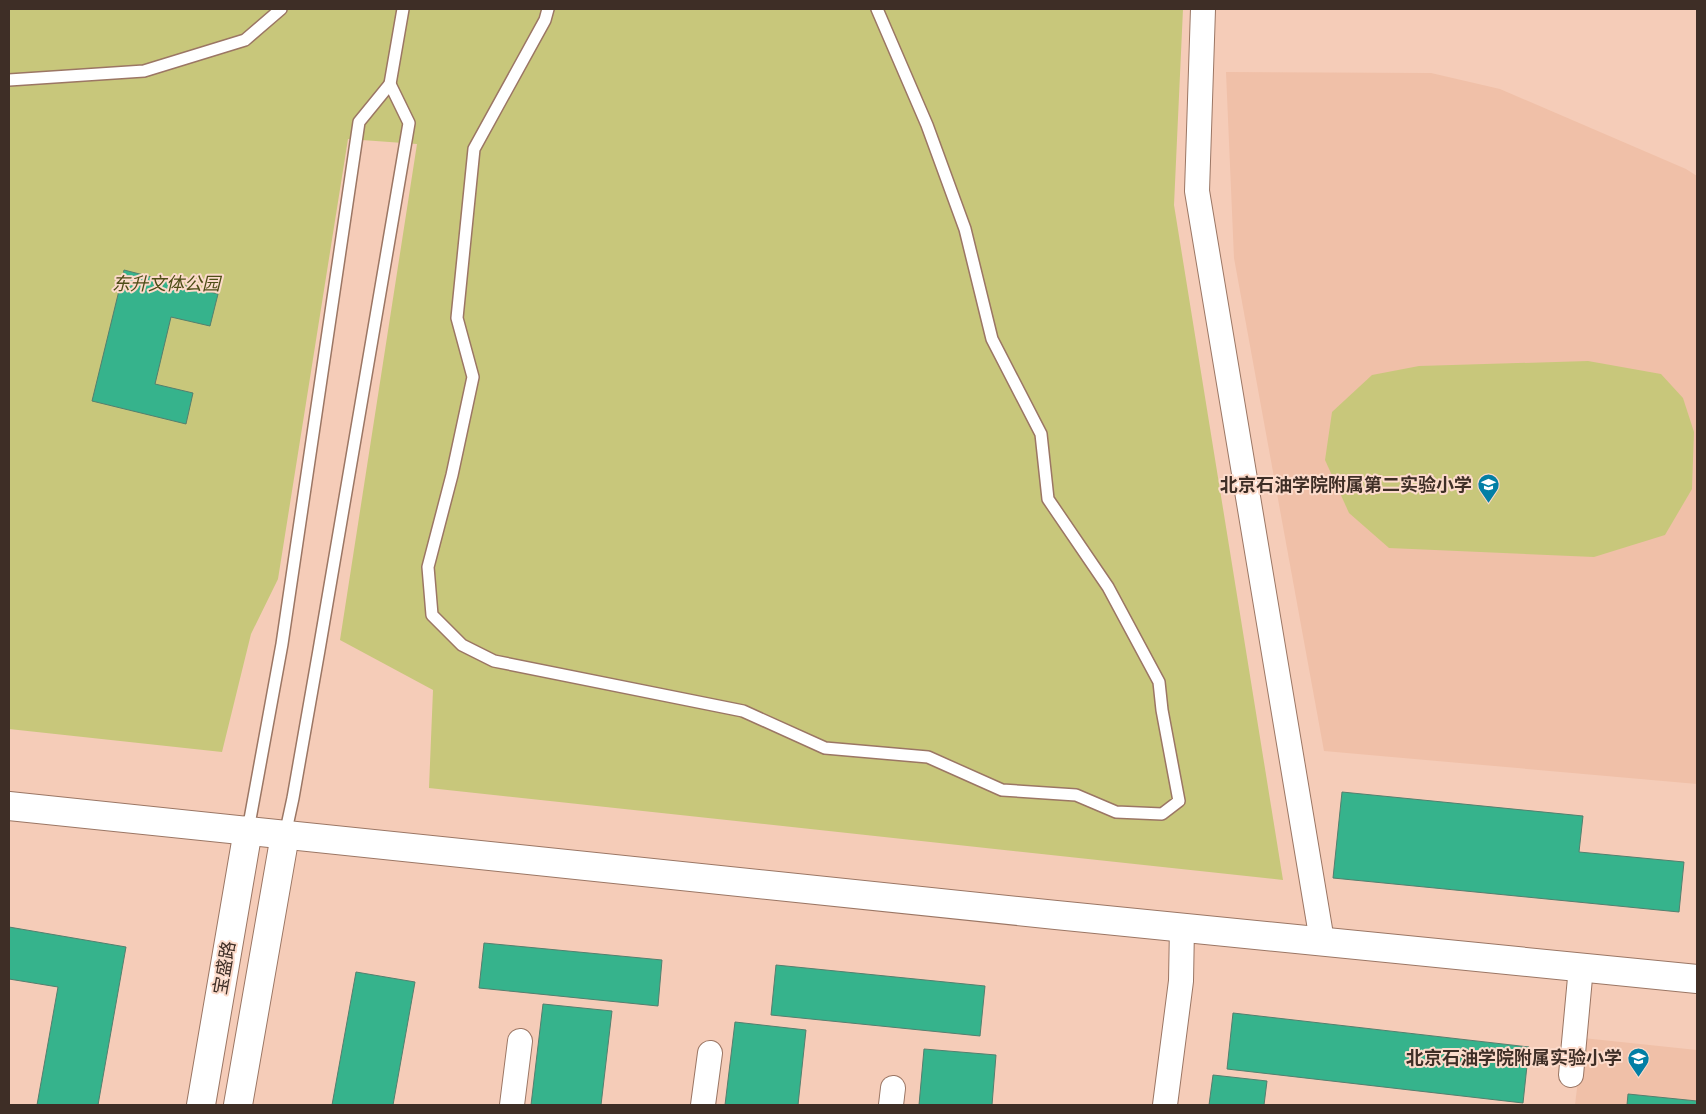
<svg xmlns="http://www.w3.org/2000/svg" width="1706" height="1114" font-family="Spectral,'Noto Sans SC',serif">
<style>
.built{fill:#f0c0a8}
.green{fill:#c8c77b}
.building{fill:#36b38c;stroke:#547f6e}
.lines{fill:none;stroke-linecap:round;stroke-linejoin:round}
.lane-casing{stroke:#9b7664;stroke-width:14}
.street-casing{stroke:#9b7664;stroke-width:26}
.secondary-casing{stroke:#9b7664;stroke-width:30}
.lane{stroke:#fff;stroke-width:11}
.street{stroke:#fff;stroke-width:24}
.secondary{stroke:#fff;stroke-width:28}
.labels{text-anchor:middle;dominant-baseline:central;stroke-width:4;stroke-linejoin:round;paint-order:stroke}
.park-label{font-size:18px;font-style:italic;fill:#4e4d17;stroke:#fcdbcb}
.poi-label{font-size:18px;font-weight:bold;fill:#3e2e26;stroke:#fcdbcb;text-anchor:end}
.street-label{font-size:18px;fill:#3e2e26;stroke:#fcdbcb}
</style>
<rect width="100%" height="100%" fill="#f5ccb8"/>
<g class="built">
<polygon points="1226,72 1431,73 1500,89 1686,169 1697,176 1697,784 1324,751 1234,258"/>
<polygon points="1583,1038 1697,1050 1697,1105 1575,1105"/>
</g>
<g class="green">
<polygon points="9,9 1183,9 1174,205 1283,880 429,788 433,690 340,640 417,144 348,139 278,579 251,634 222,752 9,729"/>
<polygon points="1588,361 1661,374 1683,398 1694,432 1692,489 1665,535 1594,557 1389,548 1349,513 1325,460 1332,412 1372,375 1419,366"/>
</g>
<g class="building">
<polygon points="124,270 218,294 210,326 171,317 155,384 193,393 186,424 92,401"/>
<polygon points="1342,792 1583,816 1579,852 1684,862 1679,912 1333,878"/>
<polygon points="9,927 126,947 98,1105 37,1105 58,987 9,979"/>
<polygon points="484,943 662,960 658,1006 479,988"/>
<polygon points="776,965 985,986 980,1036 771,1015"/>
<polygon points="356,972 415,982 393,1105 332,1105"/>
<polygon points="543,1004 612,1011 601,1105 531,1105"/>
<polygon points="1233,1013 1529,1047 1523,1103 1227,1069"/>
<polygon points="735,1022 806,1030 798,1105 725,1105"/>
<polygon points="924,1049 996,1055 992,1105 919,1105"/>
<polygon points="1213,1075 1267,1081 1264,1105 1209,1105"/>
<polygon points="1628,1094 1697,1101 1697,1105 1627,1105"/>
</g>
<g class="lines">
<defs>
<g id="lane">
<polyline points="548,9 545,20 474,149 457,318 473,377 452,475 428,567 432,615 462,645 494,661 743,711 825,748 928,757 1002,790 1076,795 1116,812 1162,814 1179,801 1162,710 1159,682 1108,587 1048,499 1041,434 992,339 965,229 927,125 877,9"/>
<polyline points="9,80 144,71 245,40 281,9"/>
<polyline points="390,84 403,9"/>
<polyline points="248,830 282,644 359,122 390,84 409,123 319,650 293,798 285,835"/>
</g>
<g id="street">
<polyline points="1203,9 1197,191 1322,941"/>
<polyline points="1571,1075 1581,967"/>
<polyline points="512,1105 520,1041"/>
<polyline points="703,1105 710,1053"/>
<polyline points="891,1105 893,1088"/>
<polyline points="1165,1105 1181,981 1182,927"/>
</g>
<g id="secondary">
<polyline points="9,806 1056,915 1697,979"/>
<polyline points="201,1105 248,830"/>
<polyline points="238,1105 285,835"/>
</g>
</defs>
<use href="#lane" class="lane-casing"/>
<use href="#street" class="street-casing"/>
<use href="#secondary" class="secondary-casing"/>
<use href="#lane" class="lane"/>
<use href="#street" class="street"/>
<use href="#secondary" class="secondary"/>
</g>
<defs>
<symbol id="school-pin" viewBox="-11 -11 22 30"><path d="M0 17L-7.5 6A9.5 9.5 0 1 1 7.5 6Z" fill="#027fa5" stroke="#fcdbcb"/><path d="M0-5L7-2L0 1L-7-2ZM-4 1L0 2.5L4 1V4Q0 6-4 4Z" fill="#fff"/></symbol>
</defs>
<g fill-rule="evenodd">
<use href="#school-pin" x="1476" y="472" width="25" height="34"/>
<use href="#school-pin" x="1626" y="1046" width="25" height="34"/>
</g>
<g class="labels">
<g class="park-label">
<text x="166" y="284">东升文体公园</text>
</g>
<g class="poi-label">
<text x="1472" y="485">北京石油学院附属第二实验小学</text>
<text x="1622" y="1058">北京石油学院附属实验小学</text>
</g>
<g class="street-label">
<text transform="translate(225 968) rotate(-80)">宝盛路</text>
</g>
</g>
<rect width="1706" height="1114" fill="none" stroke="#3e2e26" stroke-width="20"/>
</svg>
